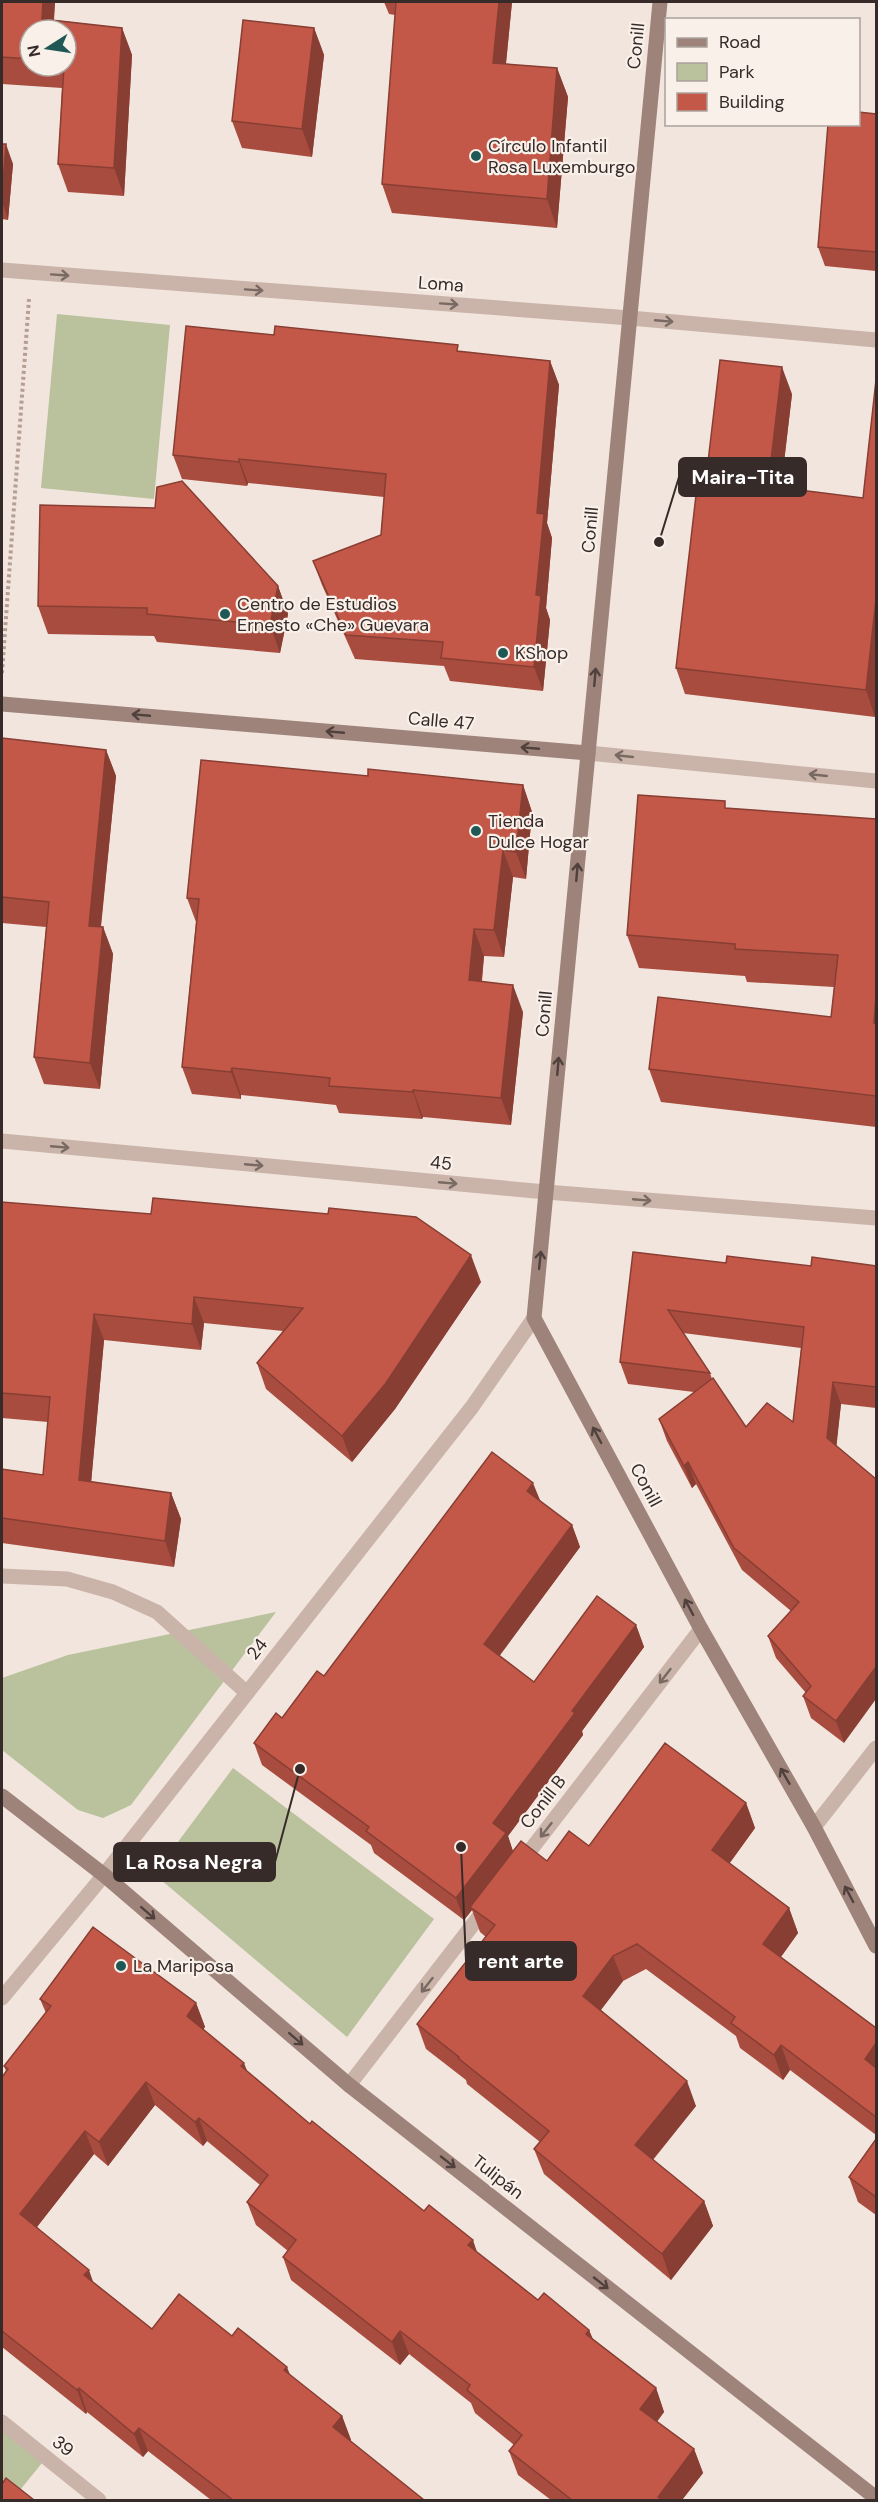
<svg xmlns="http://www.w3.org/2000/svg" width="878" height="2502" font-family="'DM Sans',sans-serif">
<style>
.green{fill:#b9c19d}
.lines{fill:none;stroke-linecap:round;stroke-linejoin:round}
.path{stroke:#b59e93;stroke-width:4;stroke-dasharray:3 3;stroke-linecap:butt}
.lane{stroke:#cab4a9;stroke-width:15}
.street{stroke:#cab4a9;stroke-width:15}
.secondary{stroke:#9d837a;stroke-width:15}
.wall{fill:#a84c3f;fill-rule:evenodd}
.shaded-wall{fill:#883e33}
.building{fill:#c35849;stroke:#883e33;stroke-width:1.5}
.oneway{stroke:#796963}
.oneway2{stroke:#50413d}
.poi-dot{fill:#1f5854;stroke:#f9f0e9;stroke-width:2}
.labels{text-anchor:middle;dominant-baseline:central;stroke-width:4.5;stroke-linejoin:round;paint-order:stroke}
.street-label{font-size:18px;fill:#372b29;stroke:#f9f0e9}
.poi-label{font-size:18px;fill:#372b29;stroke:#f9f0e9;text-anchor:start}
.leader{fill:none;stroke:#372b29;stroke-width:2}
.callout-dot{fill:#372b29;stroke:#f9f0e9;stroke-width:2}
.callout{fill:#372b29;stroke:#372b29;stroke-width:2}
.callout-label{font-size:20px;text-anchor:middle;font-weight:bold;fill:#fff}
</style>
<rect width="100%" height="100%" fill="#f2e5dd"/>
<g class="green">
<polygon points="57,314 170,325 154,499 41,488"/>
<polygon points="276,1612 131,1805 103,1818 78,1810 2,1750 2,1678 68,1655"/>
<polygon points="233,1768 434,1919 347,2037 154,1874"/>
<polygon points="2,2422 46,2458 12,2500 2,2500"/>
</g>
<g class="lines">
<polyline class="path" points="2,673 29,299"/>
<polyline class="lane" points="2,1576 67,1579 113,1592 157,1612 247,1693"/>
<g class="street">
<polyline points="2,270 630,318 876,340"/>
<polyline points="588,753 876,781"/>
<polyline points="2,1141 546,1192 876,1218"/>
<polyline points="814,1827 876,1748"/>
<polyline points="519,1865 701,1629"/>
<polyline points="2,1998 104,1875 472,1407 534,1318"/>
<polyline points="349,2085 488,1905"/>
<polyline points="2,2422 99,2500"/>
</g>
<g class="secondary">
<polyline points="660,2 534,1318 701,1629 814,1827 876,1946"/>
<polyline points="2,704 588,753"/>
<polyline points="2,1796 104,1875 349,2085 876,2498"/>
</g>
</g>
<g class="wall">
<path d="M2,2H55L54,20L122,28L132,55L124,196L68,192L58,164L62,88L2,84ZM30,30H66V66H30Z"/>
<polygon points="384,2 512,2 506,64 557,68 568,97 557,228 392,213 382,184 395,15 389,14"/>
<polygon points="314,28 324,55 312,157 242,148 232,121"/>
<polygon points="876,114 876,271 825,266 818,247"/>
<polygon points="2,144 13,164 8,220 2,219"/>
<polygon points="274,335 550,361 559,385 547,523 552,538 546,608 550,620 543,691 450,681 444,666 355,659 322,585 313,561 381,535 384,497 248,483 247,486 182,479 173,455"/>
<polygon points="792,394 781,488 863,498 875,717 685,694 676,668 706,479"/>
<polygon points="278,586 288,614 280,653 157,642 154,636 48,634 38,606"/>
<polygon points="2,738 106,750 116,776 101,927 103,927 113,954 100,1089 44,1084 34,1057 46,927 2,923"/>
<polygon points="368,776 523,785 532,812 526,879 513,877 504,957 484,956 482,981 523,1012 511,1125 423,1117 422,1119 339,1113 336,1105 241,1095 241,1099 192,1094 182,1067 196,922 187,898"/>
<polygon points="728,808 876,819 876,1127 661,1102 649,1069 831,1017 834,987 747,982 745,976 639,968 627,935"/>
<polygon points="2,1202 481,1282 395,1409 352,1462 266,1389 257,1363 283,1331 204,1323 201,1350 104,1340 91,1482 171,1493 181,1519 174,1567 2,1543 2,1469 43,1475 48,1422 2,1418"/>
<path d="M633,1252L726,1263L811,1266H876V1408L841,1404L836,1446L844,1743L811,1718L803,1696L806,1693L776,1658L768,1636L791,1611L742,1570L696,1484L692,1488L667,1441L659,1419L694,1392L628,1384L620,1362ZM683,1333L801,1348L793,1422L746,1427L712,1379L710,1373Z"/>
<polygon points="540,1501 572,1525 580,1547 499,1656 534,1682 636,1625 644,1647 582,1731 583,1735 508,1836 513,1851 547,1861 589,1846 746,1803 755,1828 729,1864 789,1908 798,1933 781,1957 876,2028 876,2135 790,2070 783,2080 740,2048 736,2036 646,1969 623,1981 601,2010 696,2106 653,2160 704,2201 713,2226 671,2280 544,2174 534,2149 540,2142 467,2084 466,2080 426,2049 417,2024 486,1937 480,1932 472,1910 464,1920 374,1853 371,1845 262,1765 254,1743 282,1718 324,1676"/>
<polygon points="40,1999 196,2003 205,2027 203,2029 247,2071 310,2124 477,2252 538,2300 589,2330 593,2339 656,2388 664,2412 657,2422 694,2449 703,2473 682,2500 551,2500 518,2475 509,2451 514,2445 475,2413 471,2403 409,2354 400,2365 291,2280 283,2257 288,2251 256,2225 247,2202 260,2185 207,2141 203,2146 155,2105 108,2166 94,2154 37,2227 93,2282 152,2329 232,2336 290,2375 342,2416 351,2440 350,2441 424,2500 211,2500 148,2451 143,2457 87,2412 86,2414 2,2347 2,2077 6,2071 4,2066 46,2013"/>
<polygon points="876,2139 876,2215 858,2202 849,2177"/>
</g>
<g class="shaded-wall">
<polygon points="43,2 55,2 53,30 42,19"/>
<polygon points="499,2 512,2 503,92 493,63"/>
<polygon points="122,28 132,55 124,196 114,168"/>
<polygon points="314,28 324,55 312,157 302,129"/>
<polygon points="557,68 568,97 557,228 547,199"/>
<polygon points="6,144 13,164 8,220 2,201"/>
<polygon points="550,361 559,385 547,523 552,538 546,608 550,620 543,691 534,667 537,513"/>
<polygon points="782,367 792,394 778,513 768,486"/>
<polygon points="239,459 248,483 247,486 239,462"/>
<polygon points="278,586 288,614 280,653 270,625"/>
<polygon points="876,599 876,708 875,717 866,690"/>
<polygon points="106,750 116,776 98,952 89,926"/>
<polygon points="523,785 532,812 526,879 516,852"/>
<polygon points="503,850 513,877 504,957 494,930"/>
<polygon points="103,927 113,954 100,1089 90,1063"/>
<polygon points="474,929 484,956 479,1007 469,980"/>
<polygon points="513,985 523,1012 511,1125 501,1098"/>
<polygon points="876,996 876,1030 874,1023"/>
<polygon points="232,1068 241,1095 241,1099 231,1072"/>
<polygon points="413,1090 423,1117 422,1119 413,1092"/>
<polygon points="471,1255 481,1282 395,1409 352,1462 342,1436"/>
<polygon points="194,1297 204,1323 201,1350 192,1324"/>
<polygon points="94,1314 104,1340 89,1506 79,1480"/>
<polygon points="833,1382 841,1404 835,1460 827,1438"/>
<polygon points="688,1462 696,1484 692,1488 684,1466"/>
<polygon points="533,1483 542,1505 527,1491"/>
<polygon points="171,1493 181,1519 174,1567 165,1541"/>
<polygon points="572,1525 580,1547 492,1666 484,1644"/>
<polygon points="636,1625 644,1647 582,1731 583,1735 508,1836 514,1855 470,1907 472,1910 464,1920 456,1898 493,1823 572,1711"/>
<polygon points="876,1667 876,1699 844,1743 836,1721"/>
<polygon points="746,1803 755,1828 721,1875 712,1850"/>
<polygon points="789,1908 798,1933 772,1969 763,1944"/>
<polygon points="613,1956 623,1981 592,2021 583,1996"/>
<polygon points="196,2003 205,2027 196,2039 187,2016"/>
<polygon points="876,2043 876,2081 865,2059"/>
<polygon points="781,2045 790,2070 783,2080 774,2055"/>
<polygon points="244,2063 253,2086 241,2066"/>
<polygon points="687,2081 696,2106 644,2170 635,2145"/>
<polygon points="146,2082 155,2105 108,2166 99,2142"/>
<polygon points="199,2118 207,2141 203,2146 195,2122"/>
<polygon points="85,2131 94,2154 29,2237 20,2214"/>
<polygon points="704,2201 713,2226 671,2280 662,2254"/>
<polygon points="473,2240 481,2264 468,2245"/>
<polygon points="89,2270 97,2293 84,2275"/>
<polygon points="589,2330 598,2354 586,2334"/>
<polygon points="400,2331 409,2354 400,2365 392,2342"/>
<polygon points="287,2367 296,2390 284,2370"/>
<polygon points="79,2388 87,2412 86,2414 77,2390"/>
<polygon points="656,2388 664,2412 648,2432 640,2409"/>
<polygon points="342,2416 351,2440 342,2451 333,2427"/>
<polygon points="139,2428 148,2451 143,2457 134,2434"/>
<polygon points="694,2449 703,2473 682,2500 660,2500 658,2497"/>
</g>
<g class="building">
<polygon points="2,2 43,2 42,19 122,28 114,168 58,164 64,66 66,66 66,30 30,30 30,59 2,57"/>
<polygon points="396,2 499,2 493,63 557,68 547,199 382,184"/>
<polygon points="243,20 314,28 302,129 232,121"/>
<polygon points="858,112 876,114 876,252 818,247 828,124 858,124"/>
<polygon points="2,144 6,144 2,196"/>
<polygon points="186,326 274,335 275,326 458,345 457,351 550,361 537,513 544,514 536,595 541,596 534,667 441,658 443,642 346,635 313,561 381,535 386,474 239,459 239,462 173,455"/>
<polygon points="720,360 782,367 768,486 863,498 876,380 876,599 866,690 676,668 698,478 706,479"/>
<polygon points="182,481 278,586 270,625 147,614 147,608 38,606 40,505 155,508 157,487"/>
<polygon points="2,738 106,750 89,926 103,927 90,1063 34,1057 49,902 2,897"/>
<polygon points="201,760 368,776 368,769 523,785 516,852 503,850 494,930 474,929 469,980 513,985 501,1098 413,1090 413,1092 329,1086 330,1078 232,1068 231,1072 182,1067 199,899 187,898"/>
<polygon points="638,795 725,801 725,808 876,819 876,996 874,1023 876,1023 876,1096 649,1069 658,997 831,1017 838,955 735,949 735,944 627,935"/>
<polygon points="153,1198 328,1214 329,1208 416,1217 471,1255 386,1383 342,1436 257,1363 303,1308 194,1297 192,1324 94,1314 79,1480 171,1493 165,1541 2,1518 2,1469 43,1475 50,1397 2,1393 2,1202 151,1214"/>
<polygon points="633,1252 726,1263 727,1256 811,1266 812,1257 876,1266 876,1387 833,1382 827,1438 876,1479 876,1667 836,1721 803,1696 811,1686 768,1636 799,1602 734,1548 688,1462 684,1466 659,1419 713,1378 746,1427 767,1403 793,1422 804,1327 668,1310 710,1373 620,1362"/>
<polygon points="492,1452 533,1483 527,1491 572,1525 484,1644 534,1682 597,1596 636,1625 572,1711 575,1713 493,1823 506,1833 456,1898 366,1831 369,1827 254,1743 276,1713 282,1718 317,1671 324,1676"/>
<polygon points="665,1743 746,1803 712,1850 789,1908 763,1944 876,2028 876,2043 865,2059 876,2068 876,2117 781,2045 774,2055 731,2023 735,2017 637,1944 613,1956 583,1996 687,2081 635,2145 704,2201 662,2254 534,2149 549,2131 458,2058 459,2057 417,2024 495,1925 470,1907 521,1841 547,1861 569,1831 589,1846"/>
<polygon points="93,1927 196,2003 187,2016 244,2063 241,2066 310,2124 312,2121 424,2211 429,2205 473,2240 468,2245 538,2300 544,2293 589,2330 586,2334 656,2388 640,2409 694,2449 658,2497 662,2500 572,2500 509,2451 522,2435 467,2390 470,2385 400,2331 392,2342 283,2257 296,2240 247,2202 268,2175 199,2118 195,2122 146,2082 99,2142 85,2131 20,2214 89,2270 84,2275 152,2329 179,2294 232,2336 238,2328 287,2367 284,2370 342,2416 333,2427 424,2500 233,2500 139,2428 134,2434 79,2388 77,2390 2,2331 2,2077 8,2069 4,2066 51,2006 40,1999"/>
<polygon points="876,2139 876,2197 849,2177"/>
<polygon points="6,2478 34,2500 2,2500 2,2484"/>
</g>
<defs><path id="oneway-shaft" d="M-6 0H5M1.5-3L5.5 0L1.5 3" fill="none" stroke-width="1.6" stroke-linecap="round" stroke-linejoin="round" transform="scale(1.5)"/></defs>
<g class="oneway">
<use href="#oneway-shaft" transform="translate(60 275) rotate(4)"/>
<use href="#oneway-shaft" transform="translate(254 290) rotate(4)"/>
<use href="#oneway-shaft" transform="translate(449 304) rotate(4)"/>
<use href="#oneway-shaft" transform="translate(664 321) rotate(5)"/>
<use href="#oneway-shaft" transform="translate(624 756) rotate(-174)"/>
<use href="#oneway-shaft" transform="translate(818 775) rotate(-174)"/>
<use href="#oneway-shaft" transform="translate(60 1147) rotate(5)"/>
<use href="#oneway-shaft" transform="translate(254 1165) rotate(5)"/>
<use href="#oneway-shaft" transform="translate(448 1183) rotate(5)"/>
<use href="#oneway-shaft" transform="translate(642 1200) rotate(5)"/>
<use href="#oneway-shaft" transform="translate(665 1676) rotate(128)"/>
<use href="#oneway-shaft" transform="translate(546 1830) rotate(128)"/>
<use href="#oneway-shaft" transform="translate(427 1985) rotate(128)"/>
</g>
<g class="oneway2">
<use href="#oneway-shaft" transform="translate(595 677) rotate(-85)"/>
<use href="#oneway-shaft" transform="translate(141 715) rotate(-175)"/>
<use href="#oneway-shaft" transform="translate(335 732) rotate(-175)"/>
<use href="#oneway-shaft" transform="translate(530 748) rotate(-175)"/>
<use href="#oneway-shaft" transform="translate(577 872) rotate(-85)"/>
<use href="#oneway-shaft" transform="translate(558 1066) rotate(-85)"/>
<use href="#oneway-shaft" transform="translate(540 1260) rotate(-84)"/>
<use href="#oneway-shaft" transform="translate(597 1435) rotate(-118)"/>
<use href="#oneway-shaft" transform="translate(689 1607) rotate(-118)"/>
<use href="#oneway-shaft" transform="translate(785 1776) rotate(-120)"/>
<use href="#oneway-shaft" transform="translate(849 1894) rotate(-118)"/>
<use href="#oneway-shaft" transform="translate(148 1913) rotate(41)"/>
<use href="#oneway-shaft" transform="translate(296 2039) rotate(41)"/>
<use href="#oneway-shaft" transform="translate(448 2162) rotate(38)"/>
<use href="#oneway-shaft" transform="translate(601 2283) rotate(38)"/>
</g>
<g class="poi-dot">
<circle cx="476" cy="156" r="6"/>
<circle cx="225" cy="614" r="6"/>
<circle cx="503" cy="653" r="6"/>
<circle cx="476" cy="831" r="6"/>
<circle cx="121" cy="1966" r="6"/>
</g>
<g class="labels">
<g class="street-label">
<text transform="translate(636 46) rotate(-84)">Conill</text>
<text transform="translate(441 284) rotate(4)">Loma</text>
<text transform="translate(590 530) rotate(-85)">Conill</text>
<text transform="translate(441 721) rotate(5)">Calle 47</text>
<text transform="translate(544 1014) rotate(-85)">Conill</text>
<text transform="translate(441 1163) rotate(5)">45</text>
<text transform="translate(646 1485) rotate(62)">Conill</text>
<text transform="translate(257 1649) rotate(-52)">24</text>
<text transform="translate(543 1802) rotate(-52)">Conill B</text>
<text transform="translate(498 2177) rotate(38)">Tulipán</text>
<text transform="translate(63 2446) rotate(39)">39</text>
</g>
<g class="poi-label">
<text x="488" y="146">Círculo Infantil<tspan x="488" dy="21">Rosa Luxemburgo</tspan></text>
<text x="237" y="604">Centro de Estudios<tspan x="237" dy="21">Ernesto «Che» Guevara</tspan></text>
<text x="515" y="653">KShop</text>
<text x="488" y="821">Tienda<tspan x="488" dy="21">Dulce Hogar</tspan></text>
<text x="133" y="1966">La Mariposa</text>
</g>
</g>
<path class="leader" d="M659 542L679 477M300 1769L275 1862M461 1847L466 1961"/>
<g class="callout-dot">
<circle cx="659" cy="542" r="6"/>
<circle cx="300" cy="1769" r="6"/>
<circle cx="461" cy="1847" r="6"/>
</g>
<g class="callout">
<rect x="679" y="458" width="127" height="38" rx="6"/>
<rect x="114" y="1843" width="161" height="38" rx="6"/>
<rect x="466" y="1942" width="110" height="38" rx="6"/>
</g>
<g class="callout-label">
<text x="743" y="484">Maira-Tita</text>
<text x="194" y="1869">La Rosa Negra</text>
<text x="521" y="1968">rent arte</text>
</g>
<rect width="878" height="2502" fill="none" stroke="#372b29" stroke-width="6"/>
<rect x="665" y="18" width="195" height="108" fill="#f9f0e9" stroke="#aba19c" stroke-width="1.5"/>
<rect x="677" y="38" width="30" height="9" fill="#9d837a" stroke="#aba19c" stroke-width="1.5"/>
<text x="719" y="48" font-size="18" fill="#372b29">Road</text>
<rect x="677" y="63" width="30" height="18" fill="#b9c19d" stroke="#aba19c" stroke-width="1.5"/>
<text x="719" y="78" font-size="18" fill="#372b29">Park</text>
<rect x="677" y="93" width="30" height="18" fill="#c35849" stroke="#aba19c" stroke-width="1.5"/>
<text x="719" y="108" font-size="18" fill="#372b29">Building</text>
<g transform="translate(48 48) rotate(258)"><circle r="28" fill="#f9f0e9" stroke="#aba19c" stroke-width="1.5"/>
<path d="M0-4.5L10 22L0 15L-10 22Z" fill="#1f5854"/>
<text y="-9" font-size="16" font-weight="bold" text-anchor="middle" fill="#372b29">N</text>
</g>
</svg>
